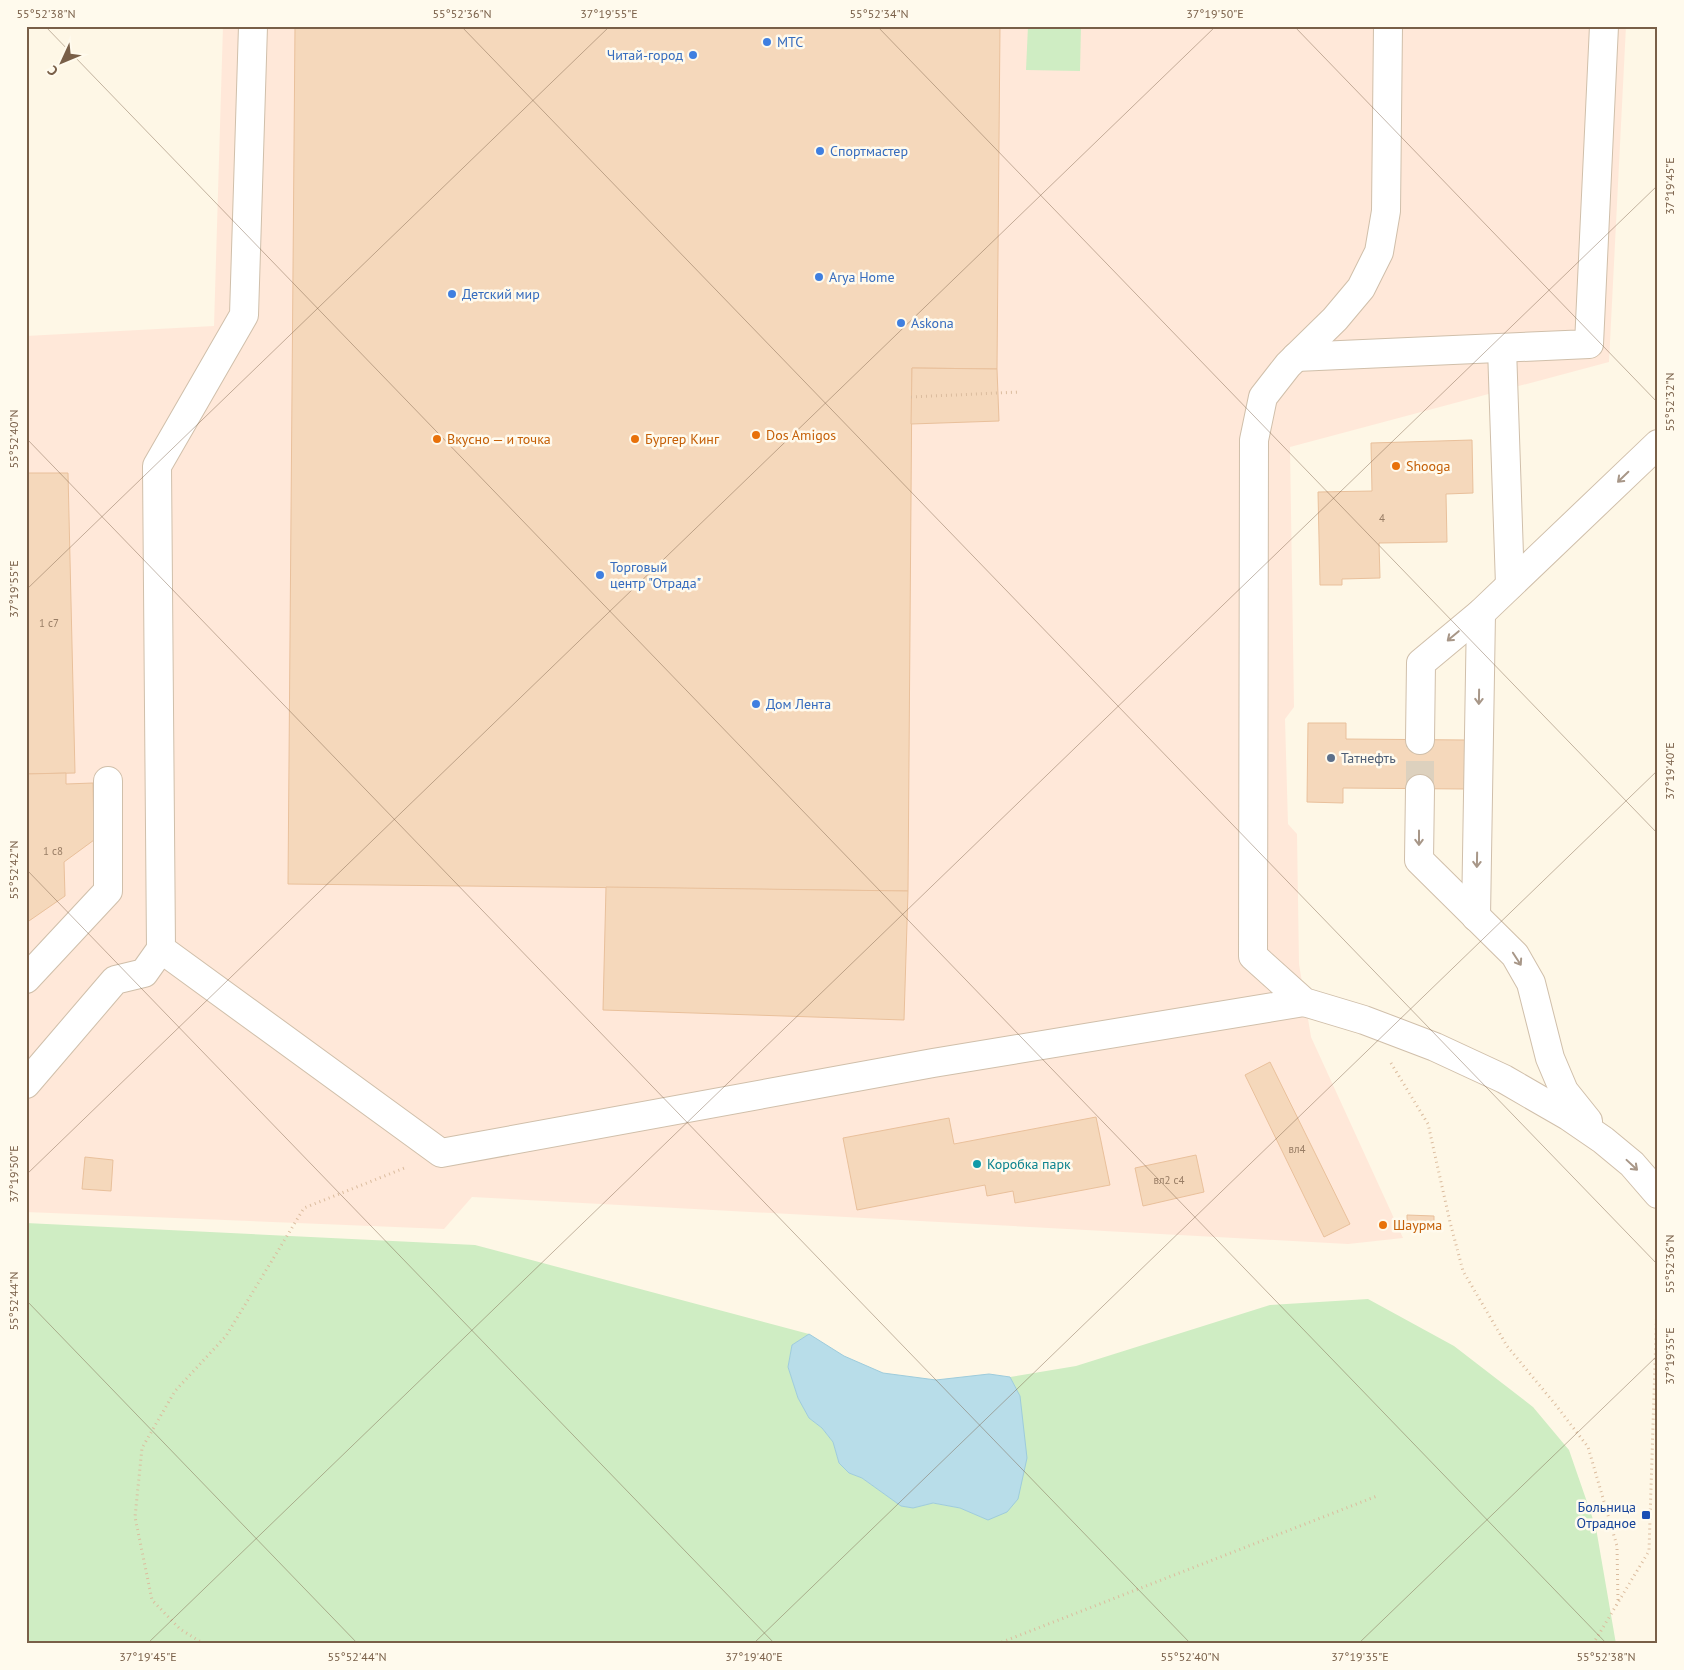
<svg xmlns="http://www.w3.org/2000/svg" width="1684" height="1670" font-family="'PT Sans',sans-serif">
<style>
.commercial{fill:#ffe8d9}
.green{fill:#cfedc3}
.water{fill:#b8dde9;stroke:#9eccdc}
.building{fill:#f5d8bb;stroke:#e9c09b}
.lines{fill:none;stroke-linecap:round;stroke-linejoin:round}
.minor-tunnel{stroke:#ddd1be;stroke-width:28;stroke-dasharray:28 14;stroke-linecap:butt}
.minor-casing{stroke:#d0bfaa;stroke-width:30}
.path{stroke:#dbbc9e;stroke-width:3;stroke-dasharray:1 4;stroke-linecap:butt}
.minor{stroke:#fff;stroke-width:28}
.oneway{stroke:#a89788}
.ticks{fill:none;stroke:#795f48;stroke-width:1;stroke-opacity:0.45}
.shop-dot{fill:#3f7fe0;stroke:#fffaed;stroke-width:2}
.food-dot{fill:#e8710a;stroke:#fffaed;stroke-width:2}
.service-dot{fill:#5c6f8a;stroke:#fffaed;stroke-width:2}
.culture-dot{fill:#0f9aa8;stroke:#fffaed;stroke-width:2}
.transit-dot{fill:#1a4fb4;stroke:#fffaed;stroke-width:2}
.labels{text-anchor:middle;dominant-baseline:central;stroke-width:5;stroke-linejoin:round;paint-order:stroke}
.number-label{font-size:11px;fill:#987d65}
.shop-label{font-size:14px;fill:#366cbe;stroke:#fffaed;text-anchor:start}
.food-label{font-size:14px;fill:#c56008;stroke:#fffaed;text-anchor:start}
.service-label{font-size:14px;fill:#4e5e75;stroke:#fffaed;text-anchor:start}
.culture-label{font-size:14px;fill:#0d838f;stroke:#fffaed;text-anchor:start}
.transit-label{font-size:14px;fill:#164399;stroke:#fffaed;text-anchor:end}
.neatline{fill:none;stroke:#795f48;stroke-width:2}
.ticks-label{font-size:12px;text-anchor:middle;fill:#795f48}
</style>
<rect width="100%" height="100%" fill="#fef7e6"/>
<polygon class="commercial" points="223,26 1626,26 1609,362 1290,447 1294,707 1285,719 1288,824 1297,834 1299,964 1311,1037 1403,1238 1348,1244 472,1197 444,1229 26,1212 26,336 214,326"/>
<g class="green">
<polygon points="1028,26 1081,26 1080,71 1026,70"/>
<polygon points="26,1223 475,1245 809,1334 792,1345 788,1367 798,1398 809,1418 822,1428 833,1442 839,1463 849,1473 862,1478 901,1506 913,1508 932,1503 960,1508 988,1520 1020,1396 1010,1377 1076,1366 1270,1305 1368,1299 1454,1346 1533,1407 1569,1450 1596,1528 1616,1644 26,1644"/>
</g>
<polygon class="water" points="809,1334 844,1356 883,1373 936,1380 989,1374 1010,1377 1020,1396 1027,1458 1018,1499 1007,1512 988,1520 960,1508 933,1503 913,1508 901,1506 862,1478 849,1473 839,1463 833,1442 822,1428 809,1418 798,1398 788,1367 792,1345"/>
<g class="building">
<polygon points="295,26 1000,26 997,369 912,368 908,891 288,884"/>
<polygon points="912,368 997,369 999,421 911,424"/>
<polygon points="1472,440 1473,493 1446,494 1447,542 1379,543 1380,578 1342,579 1342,585 1320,585 1318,492 1372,491 1371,443"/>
<polygon points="26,473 68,473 75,773 26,774"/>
<polygon points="1308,723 1346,723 1346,739 1466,740 1465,789 1343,788 1343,803 1307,802"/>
<polygon points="66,773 66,784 93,783 94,840 64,862 65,896 26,923 26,774"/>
<polygon points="606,887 908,891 904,1020 603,1010"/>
<polygon points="1270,1062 1350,1224 1324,1237 1245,1075"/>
<polygon points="1096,1117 1110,1185 1015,1203 1013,1191 987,1196 985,1185 857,1210 843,1138 949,1118 954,1144"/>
<polygon points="1196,1155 1204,1192 1143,1206 1135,1168"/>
<polygon points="85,1157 113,1160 111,1191 82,1189"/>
<polygon points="1407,1215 1434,1216 1434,1230 1407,1230"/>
</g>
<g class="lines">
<polyline class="minor-tunnel" points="1420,789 1420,740"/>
<defs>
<g id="minor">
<polyline points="253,26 244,315 157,466 161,949 441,1153 933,1063 1304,1002"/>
<polyline points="1388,26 1386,211 1379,252 1361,288 1335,319 1288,365 1263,397 1254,440 1253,956 1304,1002 1364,1020 1435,1047 1504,1079 1568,1116 1603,1140 1632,1164 1658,1194"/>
<polyline points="1502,348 1510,585"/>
<polyline points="1296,357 1589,344 1604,26"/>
<polyline points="1420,740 1421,663 1481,613 1658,444"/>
<polyline points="1420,789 1419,860 1515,955 1531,983 1550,1058 1564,1091 1588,1121"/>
<polyline points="1476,917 1481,613"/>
<polyline points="26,979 108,891 108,781"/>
<polyline points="26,1084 115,980 144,973 161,949"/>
</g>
</defs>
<use href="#minor" class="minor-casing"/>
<g class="path">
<polyline points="911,397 1020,392"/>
<polyline points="1391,1063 1428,1124 1450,1222 1463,1271 1507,1346 1555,1404 1588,1447 1617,1546 1618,1602"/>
<polyline points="204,1644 180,1629 152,1600 135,1517 142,1448 175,1391 226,1336 304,1208 407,1167"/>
<polyline points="997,1644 1377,1496"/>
<polyline points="1593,1644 1649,1551 1657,1301"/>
</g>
<use href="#minor" class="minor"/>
</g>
<defs><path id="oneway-shaft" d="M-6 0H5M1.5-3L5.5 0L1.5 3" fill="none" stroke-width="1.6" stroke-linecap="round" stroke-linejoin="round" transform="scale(1.25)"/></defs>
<g class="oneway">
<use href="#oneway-shaft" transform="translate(1623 477) rotate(136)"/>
<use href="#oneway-shaft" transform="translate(1453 636) rotate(140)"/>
<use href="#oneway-shaft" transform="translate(1479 697) rotate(91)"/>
<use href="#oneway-shaft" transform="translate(1419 838) rotate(90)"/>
<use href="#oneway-shaft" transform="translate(1477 860) rotate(91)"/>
<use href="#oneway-shaft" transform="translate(1517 959) rotate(57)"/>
<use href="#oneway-shaft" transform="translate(1632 1165) rotate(43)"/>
</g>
<path class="ticks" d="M45,26L1607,1644M461,26L1658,1265M877,26L1658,834M1294,26L1658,403M26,438L1191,1644M26,590L610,26M26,869L775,1644M26,1175L1216,26M26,1300L358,1644M147,1644L1658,185M753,1644L1658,770M1358,1644L1658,1355"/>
<g class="shop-dot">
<circle cx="767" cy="42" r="5"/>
<circle cx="693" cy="55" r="5"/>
<circle cx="820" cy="151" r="5"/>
<circle cx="819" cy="277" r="5"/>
<circle cx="452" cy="294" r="5"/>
<circle cx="901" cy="323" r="5"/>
<circle cx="600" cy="575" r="5"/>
<circle cx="756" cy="704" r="5"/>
</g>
<g class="food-dot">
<circle cx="756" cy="435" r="5"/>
<circle cx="437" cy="439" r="5"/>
<circle cx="635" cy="439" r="5"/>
<circle cx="1396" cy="466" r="5"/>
<circle cx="1383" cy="1225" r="5"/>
</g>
<circle class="service-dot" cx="1331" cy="758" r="5"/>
<circle class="culture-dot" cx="977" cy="1164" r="5"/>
<rect class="transit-dot" x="1641" y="1510" width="10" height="10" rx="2.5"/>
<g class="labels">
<g class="number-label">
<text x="1382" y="518">4</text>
<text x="49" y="623">1 с7</text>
<text x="53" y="851">1 с8</text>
<text x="1297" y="1149">вл4</text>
<text x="1169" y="1180">вл2 c4</text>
</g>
<g class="shop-label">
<text x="777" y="42">МТС</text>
<text x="683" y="55" text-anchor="end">Читай-город</text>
<text x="830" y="151">Спортмастер</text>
<text x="829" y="277">Arya Home</text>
<text x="462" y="294">Детский мир</text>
<text x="911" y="323">Askona</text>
<text x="610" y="567">Торговый<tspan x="610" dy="16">центр "Отрада"</tspan></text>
<text x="766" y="704">Дом Лента</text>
</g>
<g class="food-label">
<text x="766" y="435">Dos Amigos</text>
<text x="447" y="439">Вкусно — и точка</text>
<text x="645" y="439">Бургер Кинг</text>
<text x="1406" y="466">Shooga</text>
<text x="1393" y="1225">Шаурма</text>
</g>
<g class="service-label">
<text x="1341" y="758">Татнефть</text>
</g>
<g class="culture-label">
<text x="987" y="1164">Коробка парк</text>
</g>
<g class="transit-label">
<text x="1636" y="1507">Больница<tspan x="1636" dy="16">Отрадное</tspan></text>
</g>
</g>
<rect width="1684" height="1670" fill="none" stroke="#fffaed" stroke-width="55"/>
<g transform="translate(62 62) rotate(226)" stroke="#fffaed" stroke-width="4" paint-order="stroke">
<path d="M0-4L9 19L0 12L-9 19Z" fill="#795f48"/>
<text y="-8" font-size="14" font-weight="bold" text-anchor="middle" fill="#795f48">С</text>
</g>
<rect x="28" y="28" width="1628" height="1614" class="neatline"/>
<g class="ticks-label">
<text x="46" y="18">55°52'38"N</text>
<text x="462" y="18">55°52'36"N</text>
<text x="609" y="18">37°19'55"E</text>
<text x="879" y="18">55°52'34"N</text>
<text x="1215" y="18">37°19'50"E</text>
<text transform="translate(1670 186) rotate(-90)" y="4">37°19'45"E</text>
<text transform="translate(1670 402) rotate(-90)" y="4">55°52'32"N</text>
<text transform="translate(14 439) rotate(-90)" y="4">55°52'40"N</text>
<text transform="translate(14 589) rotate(-90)" y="4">37°19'55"E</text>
<text transform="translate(1670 771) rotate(-90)" y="4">37°19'40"E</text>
<text transform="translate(14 870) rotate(-90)" y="4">55°52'42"N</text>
<text transform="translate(14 1174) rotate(-90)" y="4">37°19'50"E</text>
<text transform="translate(1670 1264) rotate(-90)" y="4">55°52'36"N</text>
<text transform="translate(14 1301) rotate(-90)" y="4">55°52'44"N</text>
<text transform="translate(1670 1356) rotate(-90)" y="4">37°19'35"E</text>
<text x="148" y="1661">37°19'45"E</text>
<text x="357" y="1661">55°52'44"N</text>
<text x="754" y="1661">37°19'40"E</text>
<text x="1190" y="1661">55°52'40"N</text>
<text x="1360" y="1661">37°19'35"E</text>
<text x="1606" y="1661">55°52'38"N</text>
</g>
</svg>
